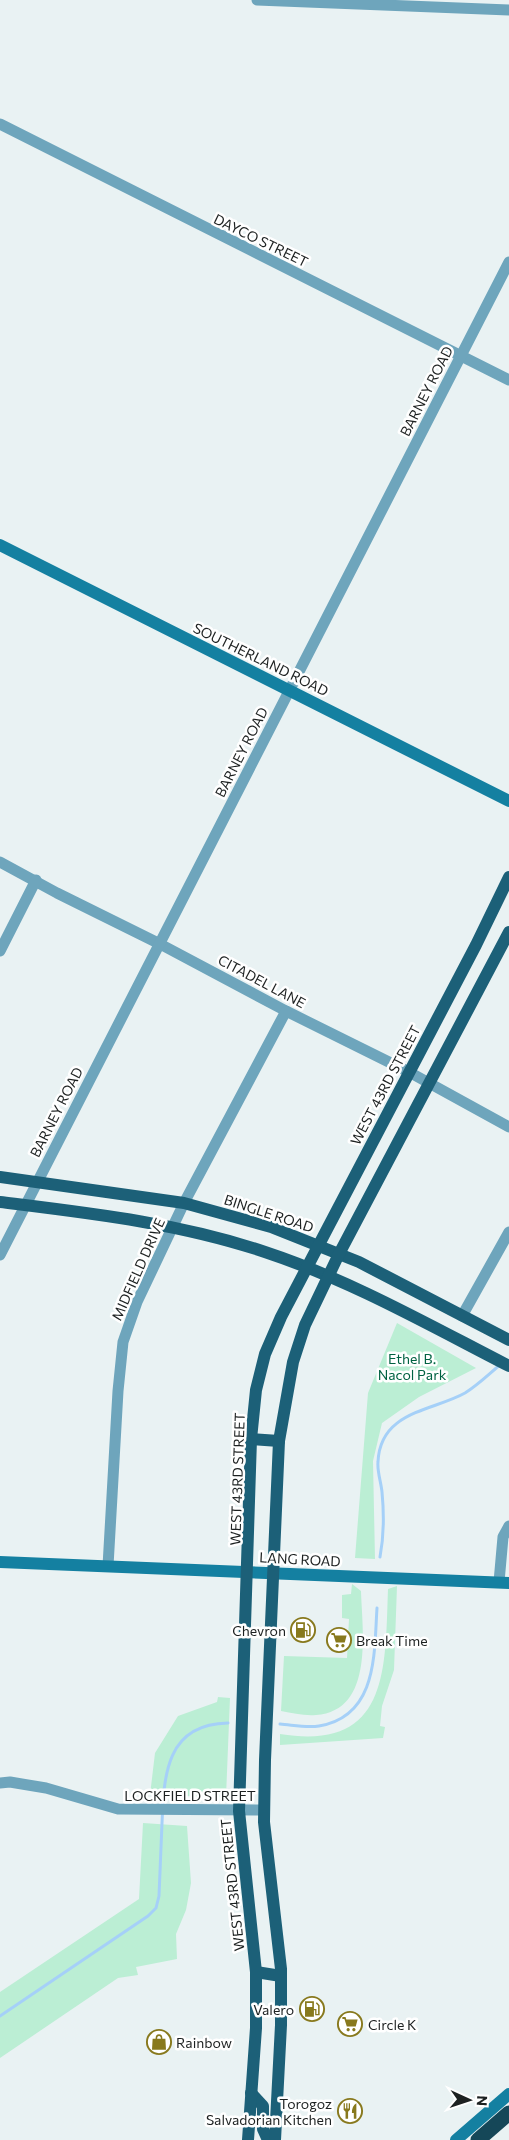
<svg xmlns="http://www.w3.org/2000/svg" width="509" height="2140" font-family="Commissioner,sans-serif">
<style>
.green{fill:#bbeed4}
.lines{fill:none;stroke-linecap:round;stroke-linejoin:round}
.stream{stroke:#a5d0f8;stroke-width:3}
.street{stroke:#6ea5bc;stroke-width:11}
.secondary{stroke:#1480a1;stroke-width:12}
.primary{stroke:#1c6078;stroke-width:12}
.highway{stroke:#154758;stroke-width:15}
.labels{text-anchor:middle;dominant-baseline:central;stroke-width:5;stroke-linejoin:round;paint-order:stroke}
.street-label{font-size:14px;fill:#1d2121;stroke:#fff}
.park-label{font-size:14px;fill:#006242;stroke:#fff}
.poi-label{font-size:14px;fill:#1d2121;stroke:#fff;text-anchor:end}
</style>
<rect width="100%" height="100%" fill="#e9f2f3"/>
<g class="green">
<polygon points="397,1323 476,1368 419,1397 382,1423 373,1461 375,1559 355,1558 368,1393"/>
<path d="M352,1584L361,1591C362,1630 375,1711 316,1715C304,1716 293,1713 281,1711L284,1656L347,1658L349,1619L342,1618V1595L351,1594Z"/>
<path d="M397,1586L394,1670L382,1706L380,1726L385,1727L383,1738L280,1745V1734C390,1752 385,1668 388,1589Z"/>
<polygon points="218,1697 230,1698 226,1797 150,1795 155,1753 178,1716 217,1702"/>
<polygon points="143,1823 187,1826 191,1883 186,1910 176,1934 177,1959 136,1967 138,1975 118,1978 0,2058 0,1992 139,1899"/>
</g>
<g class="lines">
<g class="stream">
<path d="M380,1557C384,1536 384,1513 382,1492C381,1482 377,1471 378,1462C380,1411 433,1411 465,1393C478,1385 489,1374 501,1364"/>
<path d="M280,1724C293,1725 306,1728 319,1726C378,1716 374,1653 377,1608"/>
<path d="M0,2016L148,1916L156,1908L159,1896C160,1872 161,1848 162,1823C164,1775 166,1724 228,1723"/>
</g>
<g class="street">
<polyline points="257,0 509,10"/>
<polyline points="0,124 509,380"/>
<polyline points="0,862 57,893 160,944 286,1011 409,1072 509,1127"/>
<polyline points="0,951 36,880"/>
<polyline points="0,1255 509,262"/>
<polyline points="462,1316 509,1232"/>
<polyline points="108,1566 118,1391 123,1342 137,1302 184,1203 286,1011"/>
<polyline points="499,1582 503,1537 509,1526"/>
<polyline points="0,1783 10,1782 46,1788 118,1809 264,1810"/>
</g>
<g class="secondary">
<polyline points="0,545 509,801"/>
<polyline points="0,1562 509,1583"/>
<polyline points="456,2140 509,2094"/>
</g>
<g class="primary">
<polyline points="0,1177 184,1203 271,1227 359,1262 509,1340"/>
<path d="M0,1202C89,1213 179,1223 265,1252C350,1280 429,1325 509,1366"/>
<polyline points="251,1439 279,1441"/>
<polyline points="256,1972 281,1976"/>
<polyline points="251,2093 263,2106 263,2129 268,2140"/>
<polyline points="248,2140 256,2028 256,1972 239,1811 251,1439 256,1390 265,1354 281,1317 476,945 509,877"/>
<polyline points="275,2140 281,2025 281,1969 264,1822 265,1760 279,1441 293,1362 305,1325 339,1254 509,932"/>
</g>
<polyline class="highway" points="478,2140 509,2113"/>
</g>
<defs>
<symbol id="fuel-ring" viewBox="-11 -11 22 22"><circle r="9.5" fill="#fff" stroke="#88791d" stroke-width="1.5"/><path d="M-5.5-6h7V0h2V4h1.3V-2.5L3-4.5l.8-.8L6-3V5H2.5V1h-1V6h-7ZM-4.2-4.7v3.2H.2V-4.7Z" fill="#88791d"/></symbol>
<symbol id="supermarket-ring" viewBox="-11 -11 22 22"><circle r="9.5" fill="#fff" stroke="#88791d" stroke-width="1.5"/><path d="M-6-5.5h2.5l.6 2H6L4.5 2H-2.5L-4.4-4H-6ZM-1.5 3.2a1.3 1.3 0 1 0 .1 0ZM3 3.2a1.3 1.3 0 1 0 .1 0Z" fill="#88791d"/></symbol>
<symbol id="shop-ring" viewBox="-11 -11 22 22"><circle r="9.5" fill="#fff" stroke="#88791d" stroke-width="1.5"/><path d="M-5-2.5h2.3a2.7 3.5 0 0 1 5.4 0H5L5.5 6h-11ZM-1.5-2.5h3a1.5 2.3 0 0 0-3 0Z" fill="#88791d"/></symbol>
<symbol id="restaurant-ring" viewBox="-11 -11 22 22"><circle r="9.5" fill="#fff" stroke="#88791d" stroke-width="1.5"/><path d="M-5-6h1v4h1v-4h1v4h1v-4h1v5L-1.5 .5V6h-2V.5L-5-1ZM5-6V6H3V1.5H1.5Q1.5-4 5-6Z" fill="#88791d"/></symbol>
</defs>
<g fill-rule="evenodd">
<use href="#fuel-ring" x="289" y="1616" width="28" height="28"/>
<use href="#supermarket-ring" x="325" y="1626" width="28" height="28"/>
<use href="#fuel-ring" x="298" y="1995" width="28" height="28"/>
<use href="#supermarket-ring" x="336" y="2010" width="28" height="28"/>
<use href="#shop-ring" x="145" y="2028" width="28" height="28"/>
<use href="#restaurant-ring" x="336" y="2097" width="28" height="28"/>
</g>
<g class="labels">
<g class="street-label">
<text transform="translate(261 240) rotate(26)">DAYCO STREET</text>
<text transform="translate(426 391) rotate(-63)">BARNEY ROAD</text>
<text transform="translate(261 659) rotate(26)">SOUTHERLAND ROAD</text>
<text transform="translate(241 752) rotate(-63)">BARNEY ROAD</text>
<text transform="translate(262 981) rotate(28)">CITADEL LANE</text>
<text transform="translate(385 1085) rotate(-62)">WEST 43RD STREET</text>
<text transform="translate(56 1112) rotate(-63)">BARNEY ROAD</text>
<text transform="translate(269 1213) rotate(18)">BINGLE ROAD</text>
<text transform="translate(138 1269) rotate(-66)">MIDFIELD DRIVE</text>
<text transform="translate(237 1479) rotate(-88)">WEST 43RD STREET</text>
<text transform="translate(300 1559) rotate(3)">LANG ROAD</text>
<text x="190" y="1795">LOCKFIELD STREET</text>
<text transform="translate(232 1885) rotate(-96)">WEST 43RD STREET</text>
</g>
<g class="park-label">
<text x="412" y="1358">Ethel B.<tspan x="412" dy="16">Nacol Park</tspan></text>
</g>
<g class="poi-label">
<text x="286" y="1630">Chevron</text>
<text x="356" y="1640" text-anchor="start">Break Time</text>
<text x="294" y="2009">Valero</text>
<text x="368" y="2024" text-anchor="start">Circle K</text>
<text x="176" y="2042" text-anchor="start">Rainbow</text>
<text x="332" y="2103">Torogoz<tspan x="332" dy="16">Salvadorian Kitchen</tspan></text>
</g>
</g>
<g transform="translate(469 2100) rotate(93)" stroke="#ffffff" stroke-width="4" paint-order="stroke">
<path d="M0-4L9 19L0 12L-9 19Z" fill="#1d2121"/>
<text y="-8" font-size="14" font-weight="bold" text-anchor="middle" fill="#1d2121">N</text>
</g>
</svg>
